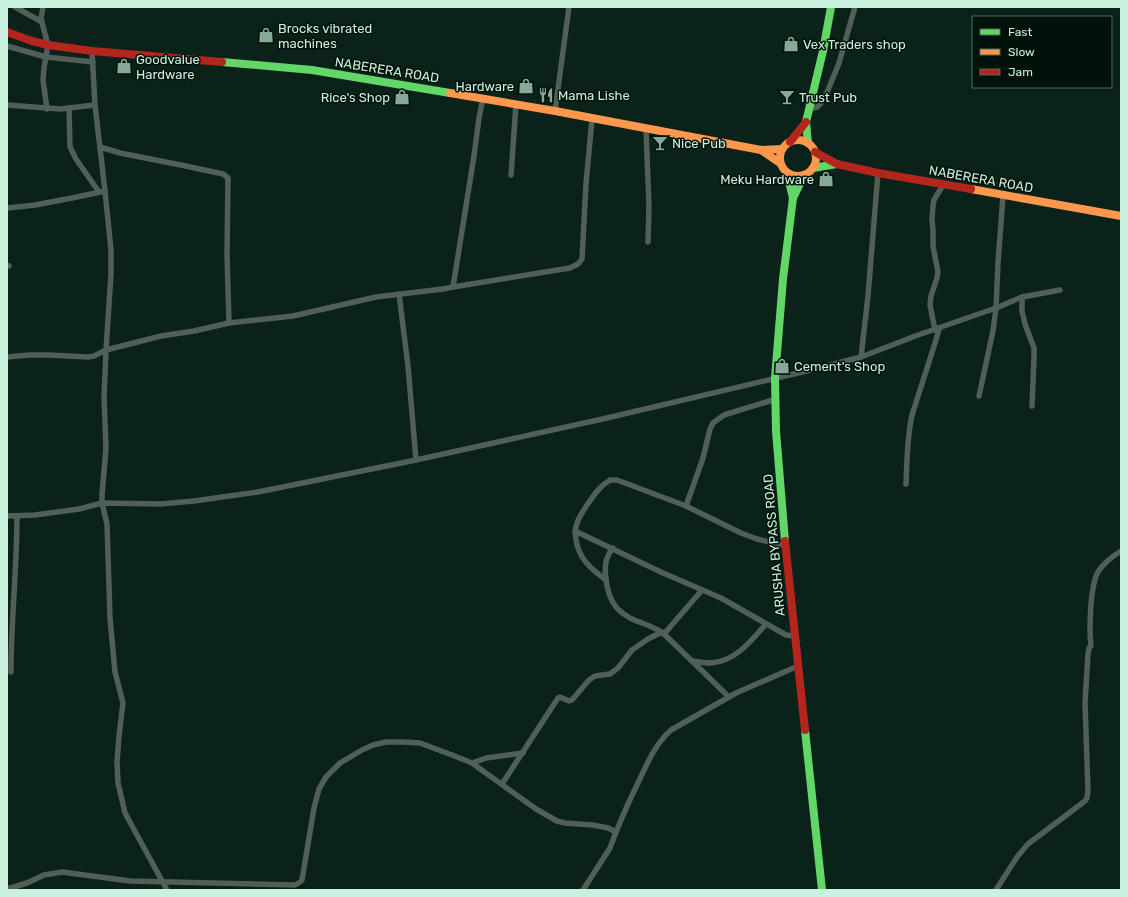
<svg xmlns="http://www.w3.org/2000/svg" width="1128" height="897" font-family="Rubik,sans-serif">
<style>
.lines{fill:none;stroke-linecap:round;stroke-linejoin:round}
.street{stroke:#515f59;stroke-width:5.5}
.fast{stroke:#63d668;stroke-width:8}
.slow{stroke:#ff974d;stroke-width:8}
.jam{stroke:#b3261e;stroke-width:8}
.labels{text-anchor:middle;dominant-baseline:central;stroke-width:3;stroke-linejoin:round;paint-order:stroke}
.poi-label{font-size:13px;fill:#c9f1dd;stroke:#001209;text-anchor:start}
.street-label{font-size:13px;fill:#c9f1dd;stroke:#001209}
</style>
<rect width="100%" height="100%" fill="#0a2219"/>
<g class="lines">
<g class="street">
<polyline points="15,7 42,22"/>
<polyline points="43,7 41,19 48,45 44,68 43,80 47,109"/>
<polyline points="7,46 46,57 93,62"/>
<polyline points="92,51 95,105 105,191 111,250 111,274 106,350 104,397 106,448 102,495 102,503 107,524 110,618 115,672 123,703 119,736 117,762 118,783 125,813 167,890"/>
<polyline points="7,105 60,109 95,105"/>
<polyline points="69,108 70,147 76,159 99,192"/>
<polyline points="810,109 817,107 821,103 828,90 839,63 855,7"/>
<polyline points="555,111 569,7"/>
<polyline points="646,129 649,206 648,242"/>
<polyline points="100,147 120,153 181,165 223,174 228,178 227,255 229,323"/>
<polyline points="511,175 516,104"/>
<polyline points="7,208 35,205 72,198 105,191"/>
<polyline points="7,265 9,266"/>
<polyline points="453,287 474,156 479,118 483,98"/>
<polyline points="399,294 408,366 416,460"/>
<polyline points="1022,297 1022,311 1025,324 1034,348 1034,357 1032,406"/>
<polyline points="935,330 930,305 931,296 937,278 938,272 933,246 933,231 932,219 933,206 934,200 943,185"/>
<polyline points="7,357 29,355 49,355 88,357 94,356 106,350 161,336 194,331 229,323 293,316 376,297 443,289 453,287 570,268 578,264 582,259 586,184 592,119"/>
<polyline points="861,357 868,296 878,173"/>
<polyline points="979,396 993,331 996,308 998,263 1003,196"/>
<path d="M906,484C907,461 907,437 912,415L936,340L939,329"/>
<polyline points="686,506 703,458 710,429 713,423 724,415 776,399"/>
<polyline points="7,516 35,515 79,509 102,503 161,504 194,501 258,492 416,460 607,418 815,369 861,357 918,335 996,308 1022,297 1060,290"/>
<polyline points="575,531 663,573 721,598 786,635 795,636"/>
<path d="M613,548C611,550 609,553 608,556C602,567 607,594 614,604C617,610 625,615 630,618C642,624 654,626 664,634L729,697"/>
<path d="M606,580C591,569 578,558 576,539C575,534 575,528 577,523C579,517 583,511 587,505C594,495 600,486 610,480H617L686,506L741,533L757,539L785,546"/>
<polyline points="664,634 702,590"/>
<path d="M692,661C698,662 705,663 711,663C736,661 751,641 766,624"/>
<path d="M11,672C11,620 17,568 17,516"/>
<polyline points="472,763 486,758 523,753"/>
<polyline points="502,784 558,698 560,697 569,701 572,700 589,680 595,676 610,674 618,668 632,650 648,639 662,632"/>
<path d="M616,832C623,815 630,799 638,783C647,764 655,744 671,730L736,693L798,666"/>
<polyline points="7,889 27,883 44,875 62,872 130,881 295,885 300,882 302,880 314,808 319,789 326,777 340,763 362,750 373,745 386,742 404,742 420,743 452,755 472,763 536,809 557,821 565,823 593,825 608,828 616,832 610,848 583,890"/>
<path d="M996,890L1017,857L1028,844L1085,801L1087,798L1088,790L1085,703L1088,654L1089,648L1091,646C1089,629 1090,586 1098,572C1103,563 1113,556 1121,551"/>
</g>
<g class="fast">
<polyline points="222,62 312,70 450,93"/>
<polyline points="808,143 806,122 823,51 831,7"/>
<polyline points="813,168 837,164"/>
<polyline points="793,198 804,175"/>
<polyline points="785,541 776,431 775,378 783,279 793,198 787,173"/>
<polyline points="805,730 822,890"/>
</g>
<g class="slow">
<polyline points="450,93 555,111 761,150 782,149"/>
<circle cx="798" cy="158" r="18"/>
<polyline points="761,150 780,163"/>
<polyline points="971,189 1121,216"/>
</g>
<g class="jam">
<polyline points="7,32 32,41 48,45 92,51 222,62"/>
<polyline points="790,142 806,122"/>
<polyline points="815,152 837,164 878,173 971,189"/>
<polyline points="785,541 805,730"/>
</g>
</g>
<defs>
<symbol id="shop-bare" viewBox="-9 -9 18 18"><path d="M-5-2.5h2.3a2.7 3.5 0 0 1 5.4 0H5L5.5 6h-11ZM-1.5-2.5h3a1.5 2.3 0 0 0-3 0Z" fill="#86a998" stroke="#001209" stroke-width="2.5" paint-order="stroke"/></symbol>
<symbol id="restaurant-bare" viewBox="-9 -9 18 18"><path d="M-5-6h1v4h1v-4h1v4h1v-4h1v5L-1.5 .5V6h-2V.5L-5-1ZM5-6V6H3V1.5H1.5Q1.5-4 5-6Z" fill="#86a998" stroke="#001209" stroke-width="2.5" paint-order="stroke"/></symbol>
<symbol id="bar-bare" viewBox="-9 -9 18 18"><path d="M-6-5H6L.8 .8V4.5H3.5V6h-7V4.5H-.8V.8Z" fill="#86a998" stroke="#001209" stroke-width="2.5" paint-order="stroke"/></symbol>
</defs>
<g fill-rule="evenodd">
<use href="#shop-bare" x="255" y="24" width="22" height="22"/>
<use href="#shop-bare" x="780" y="33" width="22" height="22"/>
<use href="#shop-bare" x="113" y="55" width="22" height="22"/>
<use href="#shop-bare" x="515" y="75" width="22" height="22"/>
<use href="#restaurant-bare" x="535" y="84" width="22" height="22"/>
<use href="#shop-bare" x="391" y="86" width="22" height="22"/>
<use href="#bar-bare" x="776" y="86" width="22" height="22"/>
<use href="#bar-bare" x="649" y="132" width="22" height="22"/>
<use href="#shop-bare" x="815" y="168" width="22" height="22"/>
<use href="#shop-bare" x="771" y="355" width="22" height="22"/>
</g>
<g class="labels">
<g class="poi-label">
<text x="278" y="28">Brocks vibrated<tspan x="278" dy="15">machines</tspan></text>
<text x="803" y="44">Vex Traders shop</text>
<text x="136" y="59">Goodvalue<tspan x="136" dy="15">Hardware</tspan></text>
<text x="514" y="86" text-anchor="end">Hardware</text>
<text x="558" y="95">Mama Lishe</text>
<text x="390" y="97" text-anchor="end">Rice's Shop</text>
<text x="799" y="97">Trust Pub</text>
<text x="672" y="143">Nice Pub</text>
<text x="814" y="179" text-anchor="end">Meku Hardware</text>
<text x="794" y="366">Cement's Shop</text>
</g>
<g class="street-label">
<text transform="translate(387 70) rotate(9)">NABERERA ROAD</text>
<text transform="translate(981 179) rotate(10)">NABERERA ROAD</text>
<text transform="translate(774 545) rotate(-95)">ARUSHA BYPASS ROAD</text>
</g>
</g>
<rect width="1128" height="897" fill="none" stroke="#c9f1dd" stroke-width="16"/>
<rect x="972" y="16" width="140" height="72" fill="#001209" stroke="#506b5e"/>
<rect x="980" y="29" width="20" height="6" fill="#63d668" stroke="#506b5e"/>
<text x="1008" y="36" font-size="12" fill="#c9f1dd">Fast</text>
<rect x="980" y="49" width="20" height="6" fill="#ff974d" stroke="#506b5e"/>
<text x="1008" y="56" font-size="12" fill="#c9f1dd">Slow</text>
<rect x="980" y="69" width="20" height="6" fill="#b3261e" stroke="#506b5e"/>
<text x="1008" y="76" font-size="12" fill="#c9f1dd">Jam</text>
</svg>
